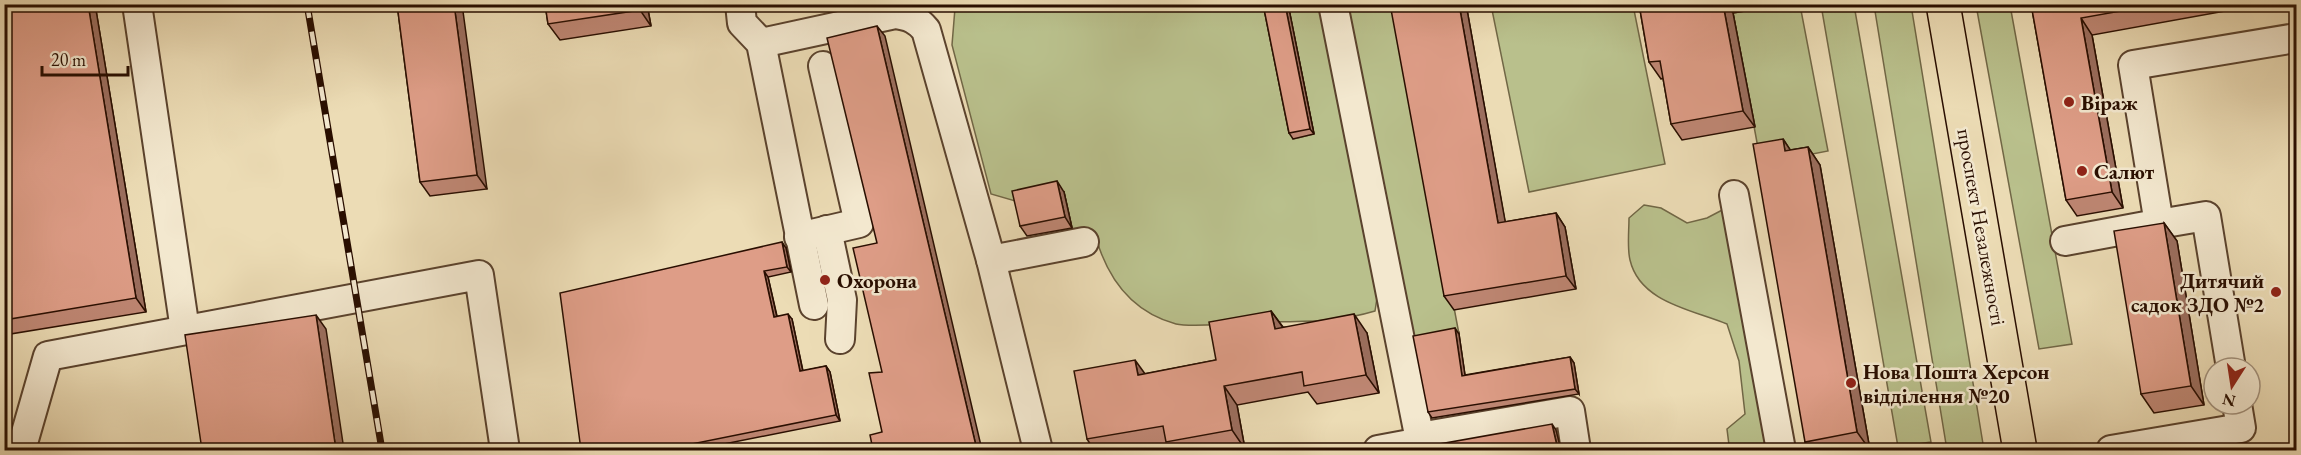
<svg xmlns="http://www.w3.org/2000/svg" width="2301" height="455" font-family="'EB Garamond',serif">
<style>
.green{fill:#b9c08c;stroke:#716746;stroke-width:1.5}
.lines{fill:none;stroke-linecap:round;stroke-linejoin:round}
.minor-casing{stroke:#5a422d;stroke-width:32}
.major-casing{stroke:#290e00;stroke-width:36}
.minor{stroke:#f3e8cf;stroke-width:28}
.major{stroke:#ecdcb5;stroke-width:33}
.rail-casing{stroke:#290e00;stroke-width:7}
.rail{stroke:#f3e8cf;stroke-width:4.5;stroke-dasharray:14;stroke-linecap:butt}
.wall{fill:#bf8774;stroke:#290e00;stroke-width:1.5}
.shaded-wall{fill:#9b6e5e;stroke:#290e00;stroke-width:1.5}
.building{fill:#de9d87;stroke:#290e00;stroke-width:1.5}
.poi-dot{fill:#8f2418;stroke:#f3e8cf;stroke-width:2}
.labels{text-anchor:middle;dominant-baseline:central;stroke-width:5;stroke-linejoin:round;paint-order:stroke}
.poi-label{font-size:21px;font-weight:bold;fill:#290e00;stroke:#f3e8cf;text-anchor:start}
.street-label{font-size:21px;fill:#290e00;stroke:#f3e8cf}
</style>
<rect width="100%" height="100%" fill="#ecdcb5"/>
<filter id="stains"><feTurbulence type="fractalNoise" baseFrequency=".00333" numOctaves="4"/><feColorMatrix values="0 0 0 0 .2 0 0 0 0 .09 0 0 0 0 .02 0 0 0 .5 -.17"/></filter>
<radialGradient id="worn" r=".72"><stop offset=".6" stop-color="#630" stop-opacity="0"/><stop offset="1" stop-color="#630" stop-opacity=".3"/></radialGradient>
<g class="green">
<path d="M1079,4L1081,7L1096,4L1266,5L1293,139L1314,134L1288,5H1321L1379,285L1375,311C1335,323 1303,321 1262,322C1242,323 1192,328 1176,324C1132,312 1108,279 1096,238L1073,232L1064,192L1019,202L991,194L952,45L955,8L957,5Z"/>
<polygon points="1348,5 1397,5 1459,334 1415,342"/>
<polygon points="1491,5 1633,5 1665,164 1529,192"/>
<polygon points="1779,5 1800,5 1828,151 1761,164 1733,13"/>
<polygon points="1821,5 1854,5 1931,442 1898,447"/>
<polygon points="1874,5 1911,5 1984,450 1947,450"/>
<polygon points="1976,5 2010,5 2072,344 2039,349"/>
<path d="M1644,205L1661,208L1687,223L1707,218L1728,207L1766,445C1753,453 1743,451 1729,445L1727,429L1745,414L1739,361L1727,324C1694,310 1640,303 1630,260C1627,248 1629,231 1629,218Z"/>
</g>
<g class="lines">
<defs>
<g id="minor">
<polyline points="137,4 185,330"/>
<polyline points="740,4 742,23 761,43 814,305"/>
<polyline points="1333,4 1422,450"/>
<path d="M761,43L895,14C909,16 917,19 926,30L991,260L1038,450"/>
<polyline points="1734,195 1781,450"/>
<polyline points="827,230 842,300 840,339"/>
<polyline points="799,237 859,223 823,66"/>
<polyline points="2065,241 2151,225"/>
<polyline points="991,260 1084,242"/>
<polyline points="2231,368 2206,216 2159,224 2133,65 2296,38"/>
<polyline points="1431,435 1570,411 1576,450"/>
<polyline points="21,450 48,356 479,275 505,450"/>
<polyline points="1378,450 1421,442"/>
<polyline points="2111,450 2241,428 2237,404"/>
</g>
<polyline id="major" points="1943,4 2020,450"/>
</defs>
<use href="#minor" class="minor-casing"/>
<use href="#major" class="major-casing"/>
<use href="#minor" class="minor"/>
<use href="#major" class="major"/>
<defs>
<polyline id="rail" points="307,4 382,450"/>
</defs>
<use href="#rail" class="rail-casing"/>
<use href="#rail" class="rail"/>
</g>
<g class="wall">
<polygon points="4,4 95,4 146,312 4,335"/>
<polygon points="397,4 487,189 430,196 420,182"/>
<polygon points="545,4 647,4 651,26 560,40 548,24"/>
<polygon points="1263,4 1288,4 1314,134 1293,139 1289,133"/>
<polygon points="1466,4 1505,222 1556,213 1565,227 1576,289 1454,310 1444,296"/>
<polygon points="1639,4 1763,4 1763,8 1733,13 1755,127 1682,140 1671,124 1663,78 1661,79 1649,62"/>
<polygon points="2031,4 2264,4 2092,35 2123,208 2077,216 2066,200"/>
<polygon points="1783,139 1790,150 1808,147 1820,165 1870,450 1811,450 1805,442"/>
<polygon points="1064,192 1072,228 1027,236 1020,226"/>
<polygon points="2164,223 2177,241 2204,405 2154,413 2141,394"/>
<polygon points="786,248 791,272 768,277 777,316 792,319 803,371 826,366 830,372 840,421 694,450 581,450"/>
<polygon points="1271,311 1283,327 1367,333 1379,393 1317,404 1308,392 1237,405 1245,449 1235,450 1172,450 1168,446 1141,450 1094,450 1087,439 1145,374 1216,360"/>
<polygon points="1459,334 1465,375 1570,357 1574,363 1579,394 1432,418 1428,412"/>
</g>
<g class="shaded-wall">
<polygon points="88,4 95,4 146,312 136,298"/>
<polygon points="454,4 462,4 487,189 477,175"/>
<polygon points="639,4 647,4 651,26 640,10"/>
<polygon points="1285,4 1288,4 1314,134 1310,129"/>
<polygon points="1459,4 1466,4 1508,237 1498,223"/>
<polygon points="1723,4 1727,4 1733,13 1755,127 1743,111"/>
<polygon points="2081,18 2092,35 2123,208 2112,192"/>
<polygon points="877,26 885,36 982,450 977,450"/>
<polygon points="1783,139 1795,157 1785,151"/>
<polygon points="1808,147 1820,165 1870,450 1857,432"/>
<polygon points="1057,181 1064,192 1072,228 1065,217"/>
<polygon points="1556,213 1565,227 1576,289 1566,276"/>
<polygon points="2164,223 2177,241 2204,405 2191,386"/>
<polygon points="782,242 786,248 791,272 787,267"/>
<polygon points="764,271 768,277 778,322 774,317"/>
<polygon points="1271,311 1284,329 1275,329"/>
<polygon points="788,314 792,319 804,377 800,371"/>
<polygon points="1354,314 1367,333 1379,393 1366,375"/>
<polygon points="316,315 326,329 344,450 336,450"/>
<polygon points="1455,328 1459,334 1466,382 1462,376"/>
<polygon points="1570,357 1574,363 1579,394 1575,389"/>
<polygon points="1135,360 1148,378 1138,375"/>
<polygon points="826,366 830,372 840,421 836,415"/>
<polygon points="1224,386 1237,405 1245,449 1232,430"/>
<polygon points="1552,424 1556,430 1561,450 1558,450"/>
</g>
<g class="building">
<polygon points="4,4 88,4 136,298 4,320"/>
<polygon points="397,4 454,4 477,175 420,182"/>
<polygon points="545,4 639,4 640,10 548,24"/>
<polygon points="1263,4 1285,4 1310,129 1289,133"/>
<polygon points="1390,4 1459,4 1498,223 1556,213 1566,276 1444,296"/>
<polygon points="1639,4 1723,4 1743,111 1671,124 1660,61 1649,62"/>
<polygon points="2031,4 2160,4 2081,18 2112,192 2066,200"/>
<polygon points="877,26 977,450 873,450 870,435 882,432 869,373 882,372 853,248 877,243 827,38"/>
<polygon points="1783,139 1785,151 1808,147 1857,432 1805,442 1753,144"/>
<polygon points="1057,181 1065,217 1020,226 1012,191"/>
<polygon points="2164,223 2191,386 2141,394 2114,231"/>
<polygon points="782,242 787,267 764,271 774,317 788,314 800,371 826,366 836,415 662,450 581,450 560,293"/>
<polygon points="1271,311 1275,329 1354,314 1366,375 1304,386 1302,372 1224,386 1232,430 1166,442 1163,426 1087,439 1074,371 1135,360 1138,375 1216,360 1209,322"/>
<polygon points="316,315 336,450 202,450 185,335"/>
<polygon points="1455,328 1462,376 1570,357 1575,389 1428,412 1413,336"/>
<polygon points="1552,424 1558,450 1432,450 1434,445"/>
</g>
<g class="poi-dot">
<circle cx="2069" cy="102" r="6"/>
<circle cx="2082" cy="171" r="6"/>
<circle cx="825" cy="280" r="6"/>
<circle cx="2276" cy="292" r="6"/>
<circle cx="1851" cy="383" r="6"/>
</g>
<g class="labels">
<g class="poi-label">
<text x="2081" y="102">Віраж</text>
<text x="2094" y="171">Салют</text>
<text x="837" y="280">Охорона</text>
<text x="2264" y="280" text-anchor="end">Дитячий<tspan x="2264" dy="24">садок ЗДО №2</tspan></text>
<text x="1863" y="371">Нова Пошта Херсон<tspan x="1863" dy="24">відділення №20</tspan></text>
</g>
<g class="street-label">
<text transform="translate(1982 227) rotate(80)">проспект Незалежності</text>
</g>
</g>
<rect width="2301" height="455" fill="none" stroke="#ecdcb5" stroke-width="24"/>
<rect x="6" y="6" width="2289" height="443" fill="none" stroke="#290e00" stroke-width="3"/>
<rect x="12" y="12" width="2277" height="431" fill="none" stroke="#290e00" stroke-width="1.5"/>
<g transform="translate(2232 386) rotate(192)"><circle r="28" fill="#f3e8cf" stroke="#a2917c" stroke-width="1.5"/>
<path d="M0-4.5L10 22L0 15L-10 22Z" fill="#8f2418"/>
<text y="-9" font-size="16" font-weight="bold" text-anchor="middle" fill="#290e00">N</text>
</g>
<path d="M42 66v9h86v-9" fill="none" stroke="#290e00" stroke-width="3"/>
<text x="51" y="66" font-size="18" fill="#290e00" stroke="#f3e8cf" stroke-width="4.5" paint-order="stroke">20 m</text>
<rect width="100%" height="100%" filter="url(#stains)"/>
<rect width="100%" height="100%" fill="url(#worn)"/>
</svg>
